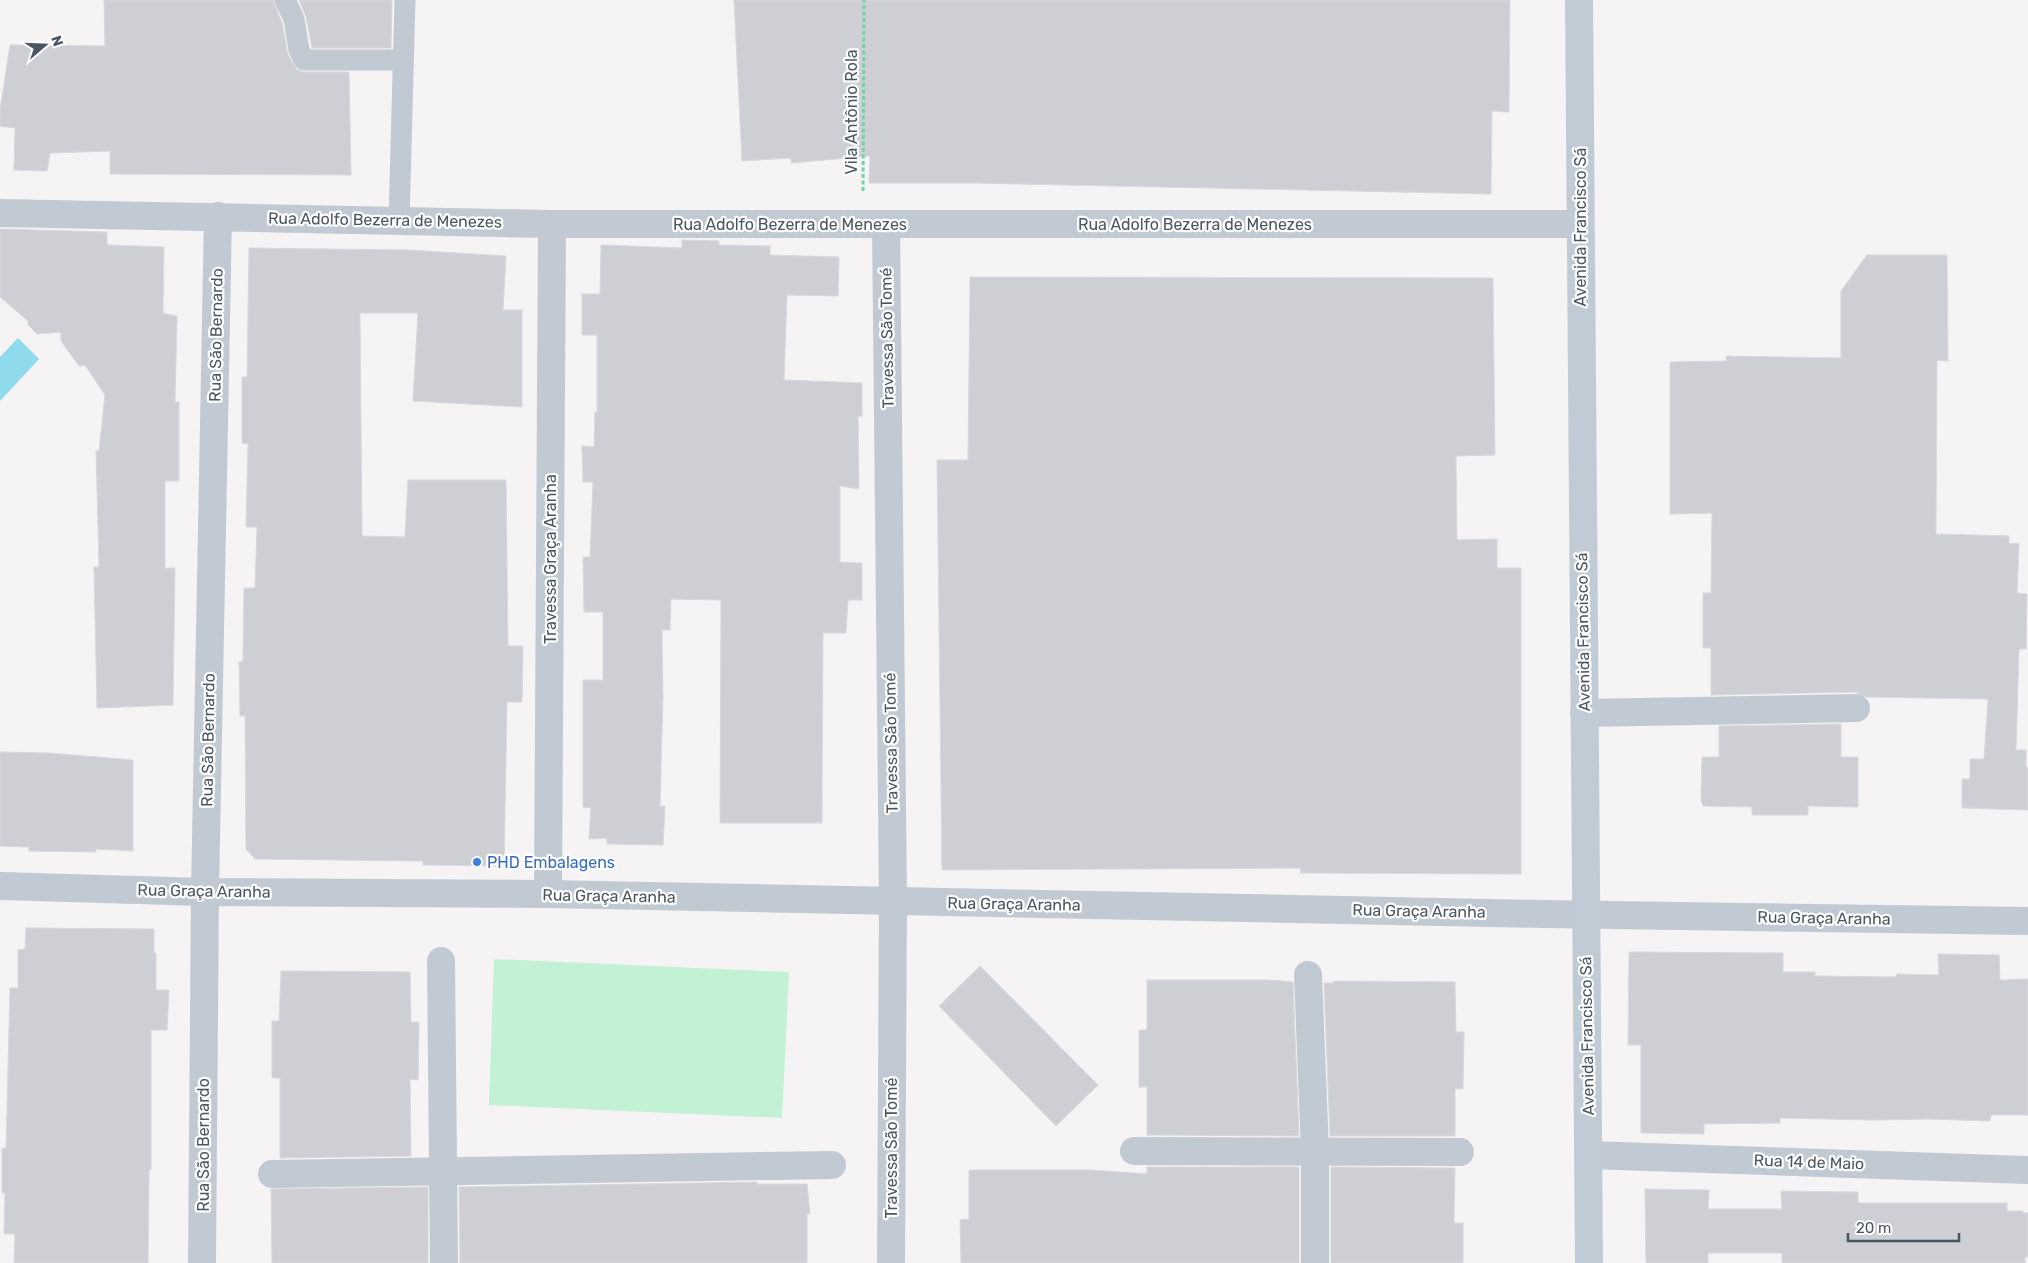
<svg xmlns="http://www.w3.org/2000/svg" width="2028" height="1263" font-family="Rubik,sans-serif">
<style>
.green{fill:#c3f1d5}
.water{fill:#90daee}
.building{fill:#cdcfd5;stroke:#d7d9de}
.lines{fill:none;stroke-linecap:round;stroke-linejoin:round}
.path{stroke:#7ad0a6;stroke-width:3;stroke-dasharray:4 2.5;stroke-linecap:butt}
.service{stroke:#c1cad2;stroke-width:21}
.pedestrian{stroke:#c1cad2;stroke-width:28}
.minor{stroke:#c1cad2;stroke-width:28}
.secondary{stroke:#c1cbd6;stroke-width:28}
.shop-dot{fill:#3f7fe0;stroke:#fff;stroke-width:2}
.labels{text-anchor:middle;dominant-baseline:central;stroke-width:4.5;stroke-linejoin:round;paint-order:stroke}
.street-label{font-size:16px;fill:#4a5661;stroke:#fff}
.shop-label{font-size:16px;fill:#366cbe;stroke:#fff;text-anchor:start}
</style>
<rect width="100%" height="100%" fill="#f5f3f3"/>
<polygon class="green" points="494,959 789,972 782,1118 489,1105"/>
<polygon class="water" points="18,338 39,359 0,401 0,357"/>
<g class="building">
<polygon points="104,0 273,0 282,23 288,55 297,70 304,72 349,72 351,175 110,174 110,151 50,153 47,171 14,170 15,128 0,126 0,110 10,45 105,46"/>
<polygon points="299,0 392,0 391,48 312,48 306,17"/>
<polygon points="734,0 1510,0 1509,112 1492,111 1491,194 972,183 869,183 870,156 791,163 791,158 742,161"/>
<polygon points="0,229 107,232 107,245 164,247 163,313 177,316 175,402 179,402 179,481 165,481 165,568 175,568 173,705 97,708 94,567 99,567 96,450 99,451 105,395 85,365 79,366 61,341 61,332 37,334 28,325 28,321 0,297"/>
<polygon points="682,240 719,241 719,245 770,246 770,255 839,257 838,296 787,295 784,380 862,383 862,417 858,416 859,489 840,486 840,562 862,563 862,600 848,600 846,633 823,633 822,823 720,823 721,600 671,599 670,630 662,630 663,697 660,806 665,806 663,845 607,844 607,838 589,839 591,808 583,807 583,680 603,680 603,612 584,612 583,557 590,557 593,482 583,482 582,446 594,447 595,412 597,412 597,335 582,335 582,294 600,294 601,245 682,248"/>
<polygon points="249,248 408,250 506,256 503,310 522,310 522,407 413,401 418,313 360,313 362,536 405,537 408,480 506,480 508,646 523,646 522,702 507,702 504,866 423,865 423,861 255,859 246,849 245,716 240,716 239,662 243,661 244,588 255,588 257,527 246,527 248,444 242,443 242,377 247,377"/>
<polygon points="1867,255 1947,255 1948,361 1937,360 1936,534 2009,536 2009,544 2019,543 2017,593 2027,594 2026,649 2019,649 2016,750 2026,750 2026,767 2028,767 2028,810 1962,808 1962,779 1970,779 1970,759 1984,759 1988,699 1866,697 1856,692 1711,695 1711,648 1703,648 1703,593 1711,593 1712,513 1670,514 1670,362 1727,361 1726,356 1841,358 1841,291"/>
<polygon points="970,277 1493,278 1495,455 1456,456 1457,540 1497,539 1497,568 1521,568 1521,874 1301,873 1300,868 942,870 937,460 968,460"/>
<polygon points="1841,724 1841,757 1858,757 1858,807 1808,806 1808,815 1752,815 1752,807 1703,806 1701,800 1702,757 1719,757 1719,726"/>
<polygon points="0,752 48,753 133,760 133,851 96,849 96,852 29,851 29,847 0,846"/>
<polygon points="26,928 154,929 154,953 156,953 156,990 169,990 167,1030 151,1030 151,1170 149,1170 148,1263 14,1263 15,1234 4,1234 5,1193 2,1193 2,1148 6,1148 10,988 18,988 18,950 25,949"/>
<polygon points="1629,952 1783,953 1783,972 1815,972 1815,976 1896,977 1897,974 1939,975 1938,954 1999,955 2000,980 2028,979 2028,1115 1991,1115 1990,1121 1931,1119 1874,1120 1780,1118 1780,1123 1704,1124 1704,1134 1641,1133 1641,1045 1628,1045"/>
<polygon points="980,966 1098,1085 1056,1126 939,1006"/>
<polygon points="281,971 410,972 411,1022 419,1022 418,1080 410,1079 411,1156 280,1158 280,1078 272,1078 272,1021 279,1021"/>
<polygon points="1147,980 1269,980 1293,982 1299,1136 1147,1135 1147,1087 1139,1087 1139,1030 1147,1030"/>
<polygon points="1334,981 1455,982 1456,1032 1464,1032 1463,1089 1455,1089 1455,1136 1330,1136 1324,983 1334,983"/>
<polygon points="1147,1167 1299,1167 1299,1263 961,1263 960,1220 969,1219 969,1170 1092,1170 1147,1174"/>
<polygon points="1331,1167 1455,1168 1454,1223 1463,1223 1463,1263 1331,1263"/>
<polygon points="757,1182 757,1184 807,1184 810,1214 807,1214 807,1263 460,1263 459,1187"/>
<polygon points="428,1187 428,1263 272,1263 271,1189"/>
<polygon points="1645,1189 1709,1190 1708,1209 1782,1209 1781,1191 1858,1192 1858,1203 2007,1203 2007,1211 2023,1211 2023,1213 2028,1213 2028,1257 2025,1257 2025,1263 1782,1263 1782,1253 1708,1253 1708,1263 1646,1263"/>
</g>
<g class="lines">
<polyline class="path" points="863,191 864,0"/>
<g class="service">
<polyline points="285,0 294,19 299,50 304,60 403,60"/>
<polyline points="399,221 405,0"/>
</g>
<g class="pedestrian">
<polyline points="441,961 444,1263"/>
<polyline points="1308,975 1315,1152 1315,1263"/>
<polyline points="1134,1151 1460,1152"/>
<polyline points="272,1174 832,1165"/>
</g>
<g class="minor">
<polyline points="0,213 552,224 1580,224"/>
<polyline points="886,224 893,902 891,1263"/>
<polyline points="1584,713 1856,708"/>
<polyline points="0,886 205,892 548,894 1544,914 2028,921"/>
<polyline points="548,894 552,224"/>
<polyline points="1589,1155 2028,1170"/>
<polyline points="202,1263 205,892 218,216"/>
</g>
<polyline class="secondary" points="1579,0 1589,1263"/>
</g>
<circle class="shop-dot" cx="477" cy="862" r="5"/>
<g class="labels">
<g class="street-label">
<text transform="translate(851 112) rotate(-90)">Vila Antônio Rola</text>
<text transform="translate(385 220) rotate(1)">Rua Adolfo Bezerra de Menezes</text>
<text x="790" y="224">Rua Adolfo Bezerra de Menezes</text>
<text x="1195" y="224">Rua Adolfo Bezerra de Menezes</text>
<text transform="translate(1580 227) rotate(-90)">Avenida Francisco Sá</text>
<text transform="translate(216 335) rotate(-89)">Rua São Bernardo</text>
<text transform="translate(887 338) rotate(-91)">Travessa São Tomé</text>
<text transform="translate(550 559) rotate(-90)">Travessa Graça Aranha</text>
<text transform="translate(1583 632) rotate(-91)">Avenida Francisco Sá</text>
<text transform="translate(208 740) rotate(-89)">Rua São Bernardo</text>
<text transform="translate(891 743) rotate(-91)">Travessa São Tomé</text>
<text transform="translate(204 891) rotate(1)">Rua Graça Aranha</text>
<text transform="translate(609 896) rotate(1)">Rua Graça Aranha</text>
<text transform="translate(1014 904) rotate(1)">Rua Graça Aranha</text>
<text transform="translate(1419 911) rotate(1)">Rua Graça Aranha</text>
<text transform="translate(1824 918) rotate(1)">Rua Graça Aranha</text>
<text transform="translate(1587 1036) rotate(-91)">Avenida Francisco Sá</text>
<text transform="translate(203 1145) rotate(-90)">Rua São Bernardo</text>
<text transform="translate(891 1148) rotate(-90)">Travessa São Tomé</text>
<text transform="translate(1809 1162) rotate(2)">Rua 14 de Maio</text>
</g>
<g class="shop-label">
<text x="487" y="862">PHD Embalagens</text>
</g>
</g>
<g transform="translate(45 45) rotate(71)" stroke="#ffffff" stroke-width="4" paint-order="stroke">
<path d="M0-4L9 19L0 12L-9 19Z" fill="#4a5661"/>
<text y="-8" font-size="14" font-weight="bold" text-anchor="middle" fill="#4a5661">N</text>
</g>
<path d="M1848 1233v8h111v-8" fill="none" stroke="#4a5661" stroke-width="2.5"/>
<text x="1856" y="1233" font-size="15" fill="#4a5661" stroke="#ffffff" stroke-width="4" paint-order="stroke">20 m</text>
</svg>
